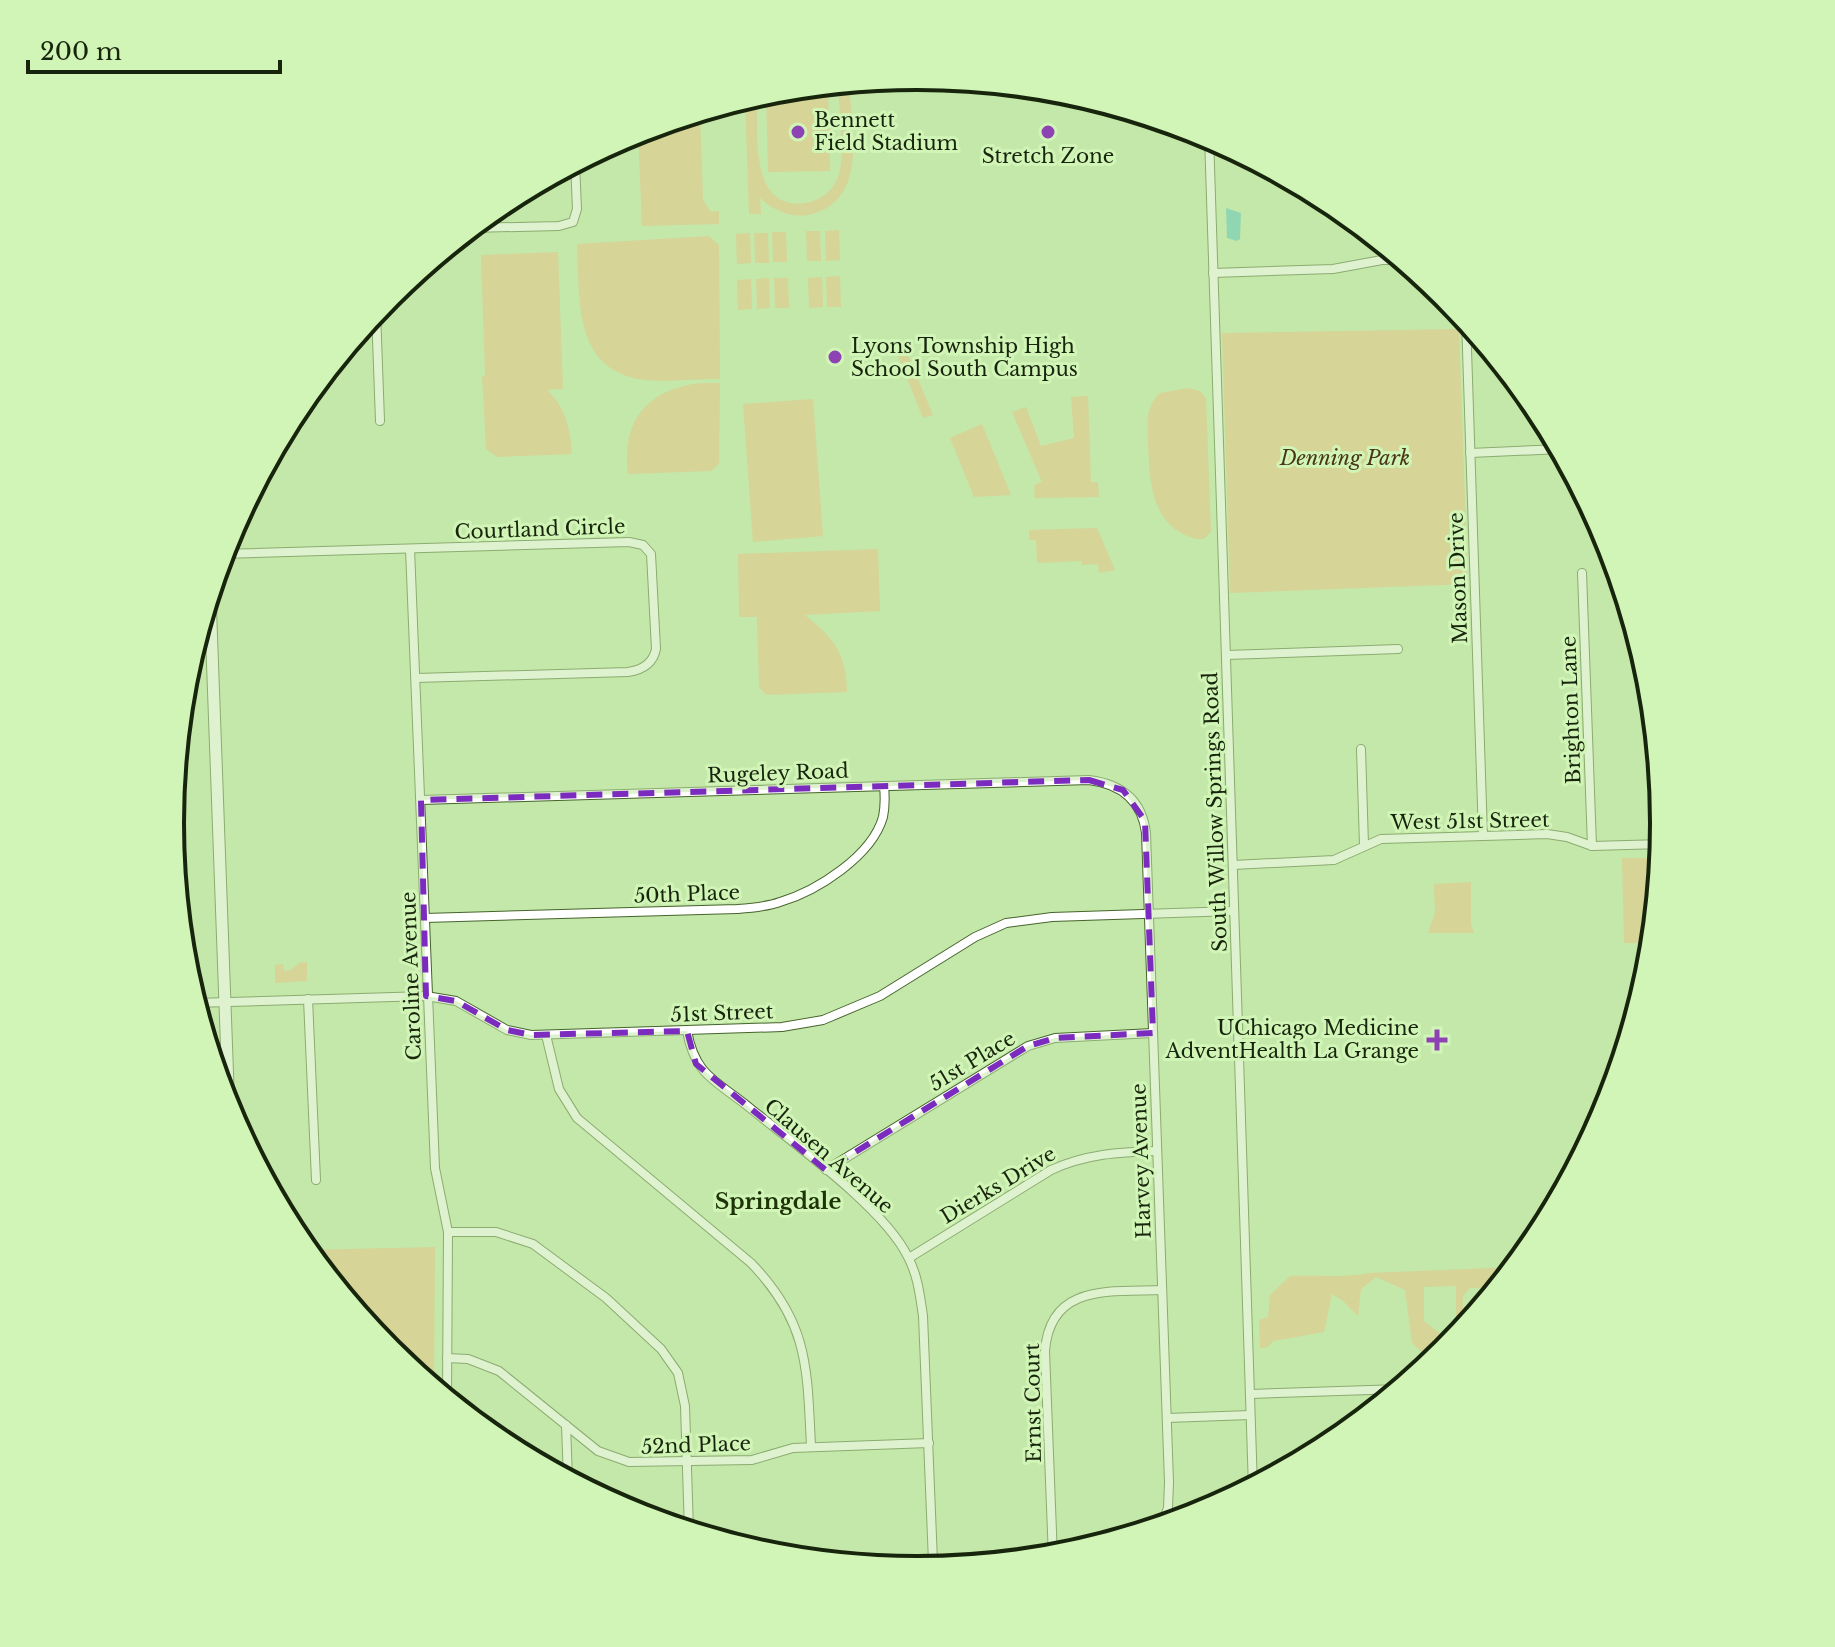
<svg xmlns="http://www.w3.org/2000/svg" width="1835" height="1647" font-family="'Libre Baskerville',serif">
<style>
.green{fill:#eabc81}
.water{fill:#53c2bf}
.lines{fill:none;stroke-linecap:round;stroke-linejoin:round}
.minor-casing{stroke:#46642c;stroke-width:10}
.major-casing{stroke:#46642c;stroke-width:13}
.minor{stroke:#fff;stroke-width:8}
.major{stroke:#fff;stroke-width:11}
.marked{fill:none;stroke:#7b2cbf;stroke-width:6;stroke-dasharray:16 10;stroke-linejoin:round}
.poi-dot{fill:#8e43b4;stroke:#d1f5b6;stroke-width:3}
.labels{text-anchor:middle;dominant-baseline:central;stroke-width:6;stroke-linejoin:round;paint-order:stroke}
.poi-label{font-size:20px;fill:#18250d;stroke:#d1f5b6;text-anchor:start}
.park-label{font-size:20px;font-style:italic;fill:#4a3518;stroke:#d1f5b6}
.street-label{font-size:20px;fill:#18250d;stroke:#d1f5b6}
.neighbourhood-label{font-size:22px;font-weight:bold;fill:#1e3408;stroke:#d1f5b6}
.rim{fill:none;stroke:#18250d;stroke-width:4}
</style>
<rect width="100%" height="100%" fill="#c4e8a9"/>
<g class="green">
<path d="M849,83C851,126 869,199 812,214C792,219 774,211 760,198L761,214H749L745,99L757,95C758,130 748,211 805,203C820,201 833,191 838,177C846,153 839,110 838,84Z"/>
<polygon points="828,85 830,171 768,172 766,92"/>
<polygon points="700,112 703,200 711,212 719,211 719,224 642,226 638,131"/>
<polygon points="839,230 840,260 826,261 825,231"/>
<polygon points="806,231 820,231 821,261 807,261"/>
<polygon points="772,232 786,232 787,262 773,262"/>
<polygon points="750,233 751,263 737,264 736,234"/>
<polygon points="754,233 768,233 769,263 755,263"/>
<path d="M709,236L719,245L720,379C695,379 669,382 645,380C572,371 580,299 577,244Z"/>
<path d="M558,252L563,389L547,390C566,408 570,428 572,454L497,457L486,449L482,376L485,375L481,255Z"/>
<polygon points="840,276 841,307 827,307 826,277"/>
<polygon points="822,277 823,307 809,308 808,278"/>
<polygon points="769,278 770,308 757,309 756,279"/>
<polygon points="774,278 788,278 789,308 775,308"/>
<polygon points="751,279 752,309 738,310 737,280"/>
<polygon points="1459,329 1468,584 1230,593 1222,333"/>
<polygon points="902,341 933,415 923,418 893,344"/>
<path d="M700,383H720L719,464L711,471L628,474C621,420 647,390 700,383Z"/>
<path d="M1189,388L1200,391L1206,398L1211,531C1205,540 1201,541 1190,537C1151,523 1150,482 1148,446C1148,426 1144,408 1160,393Z"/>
<polygon points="1088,396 1091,482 1098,482 1099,497 1035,498 1034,485 1042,482 1012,412 1026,407 1041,446 1074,438 1071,397"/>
<polygon points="813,399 823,536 753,542 743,404"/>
<polygon points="982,424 1011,495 974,497 950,438"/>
<polygon points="1097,528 1115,570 1099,573 1098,564 1082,565 1082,561 1037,563 1036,540 1029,540 1029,530"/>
<path d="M878,549L880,611L805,615C834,639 846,652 847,692L766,695L759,687L757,617H739L738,554Z"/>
<polygon points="1622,858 1662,858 1653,943 1624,943"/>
<polygon points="1471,882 1471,925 1474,933 1428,933 1435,913 1434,884"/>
<polygon points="307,962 307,981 275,983 275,965 283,964 284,971 291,970 299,963"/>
<polygon points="435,1247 434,1389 389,1352 305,1250"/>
<path d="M1516,1267L1496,1291L1495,1288H1470L1463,1296V1331L1456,1339V1286L1424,1287V1321L1442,1335V1355L1431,1360L1412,1343L1405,1290L1376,1277L1361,1289L1358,1316L1343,1301L1332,1294L1324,1332L1273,1341L1268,1347L1260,1348L1259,1320L1268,1317L1270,1295L1290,1276C1315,1275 1346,1278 1369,1273Z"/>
</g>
<polygon class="water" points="1226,208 1241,213 1240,239 1237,241 1227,238"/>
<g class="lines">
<defs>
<g id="minor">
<polyline points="1209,136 1253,1488"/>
<polyline points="470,228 559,226 573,222 577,209 575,163"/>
<polyline points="1213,273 1333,269 1382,260 1404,260"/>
<polyline points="376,311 380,421"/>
<polyline points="1466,319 1483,836"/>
<polyline points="1470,453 1561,449"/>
<polyline points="410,549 435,1168 448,1232 447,1400"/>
<path d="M222,554L629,542L643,545L651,554L656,649C653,664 642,670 628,672L416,678"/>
<polyline points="1582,573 1592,846"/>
<polyline points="1226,655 1398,649"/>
<polyline points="1361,749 1364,845"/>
<path d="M421,800L1089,780C1121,784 1142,800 1146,833L1169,1482L1168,1508L1161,1527"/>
<polyline points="1233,865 1334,860 1381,839 1547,834 1567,837 1592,846 1663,844"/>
<path d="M425,918L737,909C751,908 766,907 780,902C817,891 872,856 883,817C885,807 885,796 884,786"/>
<polyline points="308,999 316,1180"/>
<polyline points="194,1003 426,996 456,1001 507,1030 531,1035 782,1027 823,1020 880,996 975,937 1006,923 1052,917 1234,911"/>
<path d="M687,1031C695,1074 713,1079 745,1104C790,1141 884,1207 908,1257C918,1276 920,1296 923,1316L933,1562"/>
<path d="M546,1035L559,1089L577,1118L751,1263C809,1323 807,1368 811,1446"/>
<polyline points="826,1170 1028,1046 1055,1038 1153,1033"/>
<polyline points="448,1232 496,1232 533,1244 606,1298 661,1349 678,1373 685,1406 689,1531"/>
<path d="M909,1258L1051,1170C1086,1154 1119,1152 1157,1151"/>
<polyline points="447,1358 468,1359 499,1371 598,1451 629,1462 752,1460 793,1448 929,1443"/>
<polyline points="1250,1394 1401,1389"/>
<polyline points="1167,1418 1250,1415"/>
<polyline points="566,1425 568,1480"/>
<path d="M1053,1558L1045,1351C1050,1283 1111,1292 1162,1290"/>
<polyline points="849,1564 1048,1558"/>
</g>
<polyline id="major" points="210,595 229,1114"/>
</defs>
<use href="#minor" class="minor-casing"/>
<use href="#major" class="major-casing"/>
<use href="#minor" class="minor"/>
<use href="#major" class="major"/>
</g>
<path d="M0 0H1835V1647H0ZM1089,780L1123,790L1145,821L1153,1033L1055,1038L1028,1046L826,1170L696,1064L687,1031L531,1035L507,1030L456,1001L426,996L421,800Z" fill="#c4e8a9" fill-opacity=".55" fill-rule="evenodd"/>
<path class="marked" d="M1089,780L1123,790L1145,821L1153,1033L1055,1038L1028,1046L826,1170L696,1064L687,1031L531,1035L507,1030L456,1001L426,996L421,800Z"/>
<g class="poi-dot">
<circle cx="798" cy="132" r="8"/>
<circle cx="1048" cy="132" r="8"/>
<circle cx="835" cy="357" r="8"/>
<path d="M1433 1028h8v8h8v8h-8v8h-8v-8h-8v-8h8z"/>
</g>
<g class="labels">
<g class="poi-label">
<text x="814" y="120">Bennett<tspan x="814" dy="23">Field Stadium</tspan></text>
<text x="1048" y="156" text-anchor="middle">Stretch Zone</text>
<text x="851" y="346">Lyons Township High<tspan x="851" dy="23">School South Campus</tspan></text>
<text x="1419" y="1028" text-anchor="end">UChicago Medicine<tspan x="1419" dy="23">AdventHealth La Grange</tspan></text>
</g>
<g class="park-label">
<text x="1345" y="458">Denning Park</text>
</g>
<g class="street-label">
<text transform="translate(540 529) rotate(-2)">Courtland Circle</text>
<text transform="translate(1458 578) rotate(-92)">Mason Drive</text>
<text transform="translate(1571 710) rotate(-92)">Brighton Lane</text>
<text transform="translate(778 773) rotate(-2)">Rugeley Road</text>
<text transform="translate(1215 812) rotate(-92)">South Willow Springs Road</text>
<text transform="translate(1470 821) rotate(-1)">West 51st Street</text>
<text transform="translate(687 894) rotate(-2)">50th Place</text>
<text transform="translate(411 976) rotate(-92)">Caroline Avenue</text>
<text transform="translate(722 1013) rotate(-2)">51st Street</text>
<text transform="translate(972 1061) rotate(-31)">51st Place</text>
<text transform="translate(829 1156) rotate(41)">Clausen Avenue</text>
<text transform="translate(1141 1161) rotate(-92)">Harvey Avenue</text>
<text transform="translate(998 1185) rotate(-31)">Dierks Drive</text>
<text transform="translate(1033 1403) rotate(-91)">Ernst Court</text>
<text transform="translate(696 1445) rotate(-2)">52nd Place</text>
</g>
<g class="neighbourhood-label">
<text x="778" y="1201">Springdale</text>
</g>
</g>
<path d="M0 0H1835V1647H0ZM184 823a733 733 0 1 1 1466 0a733 733 0 1 1-1466 0Z" fill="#d1f5b6" fill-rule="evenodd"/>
<path class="rim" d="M184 823a733 733 0 1 1 1466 0a733 733 0 1 1-1466 0Z"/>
<path d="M28 60v12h252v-12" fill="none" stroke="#18250d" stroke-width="4"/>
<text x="40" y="60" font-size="24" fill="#18250d" stroke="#d1f5b6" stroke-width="6" paint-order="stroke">200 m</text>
</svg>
